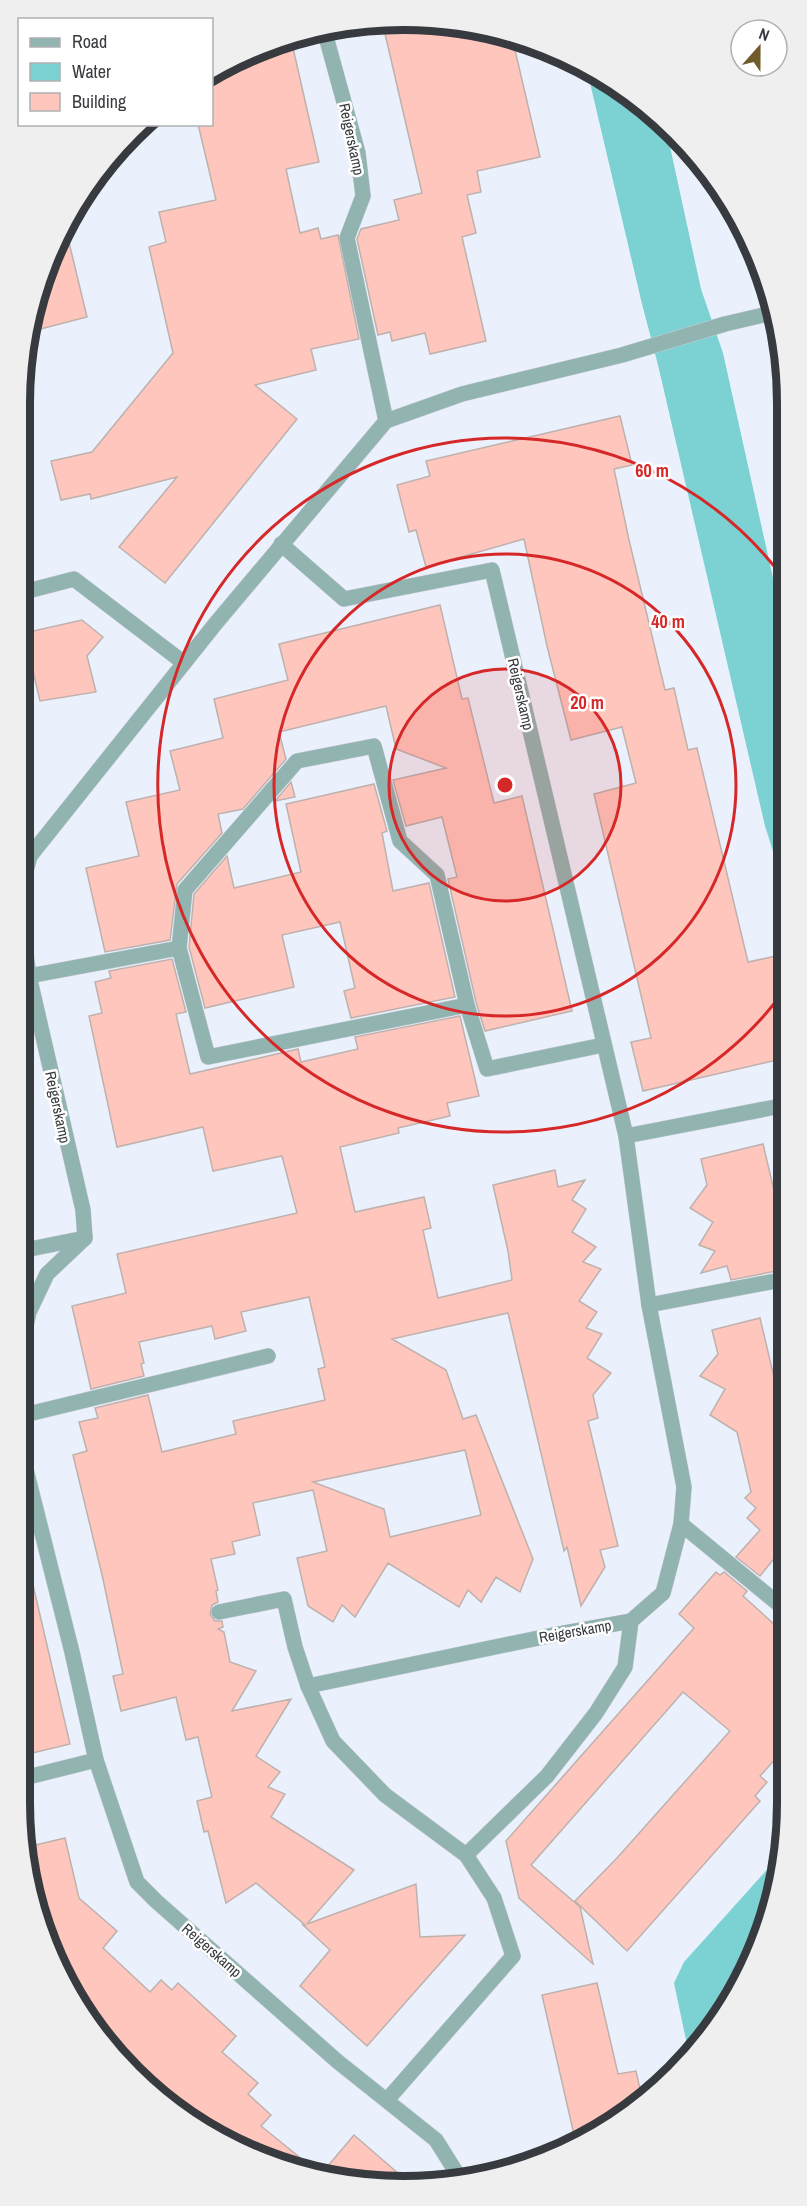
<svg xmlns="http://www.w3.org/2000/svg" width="807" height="2206" font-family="'Archivo Narrow',sans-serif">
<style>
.water{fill:#7cd2d3}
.building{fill:#fec6bc;stroke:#beb1ae;stroke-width:1.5;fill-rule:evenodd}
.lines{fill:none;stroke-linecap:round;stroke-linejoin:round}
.minor-casing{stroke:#c7ccd6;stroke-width:16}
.minor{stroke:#91b4b1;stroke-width:15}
.ring{fill:none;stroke:#d62828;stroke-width:3}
.labels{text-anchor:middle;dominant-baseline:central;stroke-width:5;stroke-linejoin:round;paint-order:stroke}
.street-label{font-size:15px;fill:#373a3e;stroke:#fff}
.rim{fill:none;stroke:#373a3e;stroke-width:8}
.centre{fill:#d62828;stroke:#fff;stroke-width:3}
.ring-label{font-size:18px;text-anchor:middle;font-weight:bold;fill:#d62828;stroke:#fff;stroke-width:5;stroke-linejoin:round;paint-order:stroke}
</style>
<rect width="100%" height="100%" fill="#ebf1fc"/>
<g class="water">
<polygon points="587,70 617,84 666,128 701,289 723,353 785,632 785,889 765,826 658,365 642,304"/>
<polygon points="781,1854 774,1902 708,2036 689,2054 674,1983 684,1962"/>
</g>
<g class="building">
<polygon points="383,25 503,33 512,37 540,157 477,171 481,192 467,195 476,233 462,237 486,341 430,354 425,333 392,341 390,332 378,335 357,239 361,229 399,220 394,200 422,193"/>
<polygon points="293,48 319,162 286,169 300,233 318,228 321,239 338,235 359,339 311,349 316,370 255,385 297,419 165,583 119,547 177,477 91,499 90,494 61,500 51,461 92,452 173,353 149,247 166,242 159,212 216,200 198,124 212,124 212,71 259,55 259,56"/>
<polygon points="67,234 87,317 29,332 33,304"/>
<polygon points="620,416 632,465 614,469 629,540 665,690 674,688 688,750 697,748 748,962 786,954 786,1058 643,1091 631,1042 651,1038 594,794 636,783 622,727 571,740 547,646 524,539 426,567 416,530 409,532 397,485 430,476 426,461"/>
<polygon points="440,605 462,699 468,698 494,803 522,796 572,1011 485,1031 476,1002 448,879 457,877 442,817 406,826 393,780 446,768 396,749 386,706 279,732 286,759 243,809 218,814 222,833 177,884 170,940 105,952 86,868 139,856 126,802 180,790 170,751 223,738 214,699 288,680 279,644"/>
<polygon points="82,620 103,637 87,656 96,692 40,701 24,633"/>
<polygon points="291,782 295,797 275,801"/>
<polygon points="374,784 387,831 382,833 393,891 429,883 455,997 351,1018 344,991 355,988 340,922 282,935 294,987 205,1008 189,947 194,894 227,856 234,888 301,872 286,804"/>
<path d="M172,959L186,1012L176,1014L190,1074L298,1049L301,1062L358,1049L355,1037L460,1016L479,1096L447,1103L450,1116L398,1128L399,1133L340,1147L355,1212L424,1197L431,1228L423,1230L438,1298L512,1280L508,1251L493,1185L555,1170L558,1187L585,1180L572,1200L586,1209L572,1232L596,1247L583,1262L601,1269L579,1301L597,1312L586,1328L602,1334L587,1358L611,1373L593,1395L598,1418L588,1421L618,1546L600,1550L605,1567L581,1606L567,1547L564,1551L508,1313L392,1339L446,1370L463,1419L476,1415L533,1559L520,1592L496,1577L481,1602L468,1590L459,1607L388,1563L355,1617L342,1605L333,1622L308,1606L297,1558L327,1551L313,1490L253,1503L260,1535L232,1542L235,1554L211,1559L218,1590L216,1591L218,1602L212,1605L210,1614L215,1621H222L223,1627L218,1629L224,1632L230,1662L256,1671L232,1711L291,1699L256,1756L280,1772L268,1787L285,1794L271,1817L354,1870L307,1924L416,1884L420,1937L465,1935L367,2046L300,1986L330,1950L303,1925H305L256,1883L226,1903L208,1831L204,1832L197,1801L212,1797L205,1768L198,1737L186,1740L176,1697L121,1711L113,1676L123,1674L103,1579L73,1455L87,1451L79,1422L98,1418L95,1408L148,1395L162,1452L236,1434L233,1421L325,1400L318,1369L325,1367L309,1297L241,1312L246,1331L215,1339L212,1326L139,1342L144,1363L141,1364L144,1376L91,1389L72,1306L126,1293L117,1254L297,1213L282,1156L213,1171L203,1127L117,1147L89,1016L102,1013L95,982L111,978L109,971ZM465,1450L481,1515L390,1537L384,1509L313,1482Z"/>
<polygon points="763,1144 786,1241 786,1269 731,1280 727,1266 701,1273 715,1251 699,1245 713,1222 690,1208 707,1185 701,1159"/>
<polygon points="760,1318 787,1432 787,1555 781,1550 760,1576 736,1557 760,1530 747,1518 756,1508 745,1498 751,1492 737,1432 710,1415 725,1389 700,1376 718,1354 712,1330"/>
<polygon points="716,1572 720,1575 724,1572 747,1591 743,1596 787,1636 787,1746 760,1776 767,1782 755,1796 760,1801 627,1951 575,1901 617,1858 730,1731 683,1692 531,1865 580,1907 593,1964 519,1898 506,1841 694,1628 679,1614"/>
<polygon points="33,1585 70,1744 20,1756 20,1587"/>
<polygon points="65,1838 79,1898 117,1931 103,1948 150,1992 161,1980 172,1990 178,1983 236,2036 222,2052 258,2083 248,2094 271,2115 261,2126 309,2165 307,2168 212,2135 162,2095 164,2093 115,2055 56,1954 42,1893 35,1895 27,1847"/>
<polygon points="597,1983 618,2074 636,2071 642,2098 617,2122 575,2139 542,1995"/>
<polygon points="354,2135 407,2181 353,2183 322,2173"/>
</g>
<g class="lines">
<defs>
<g id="minor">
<polyline points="325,33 358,153 363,196 347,238 386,421"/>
<polyline points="281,544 344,599 492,570 626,1136 786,1105"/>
<polyline points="20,593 74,579 184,663"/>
<polyline points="20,893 30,856 216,623 386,421 462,394 622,355 725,324 772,313"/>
<polyline points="20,913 29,976 83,1210 85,1238 47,1274 29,1312 22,1343 20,1387"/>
<polyline points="179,948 185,890 297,761 374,746 400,841 437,875 467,1005 487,1069 603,1045"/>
<polyline points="29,976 179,948 208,1057 467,1005"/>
<polyline points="20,1251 85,1238"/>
<polyline points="649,1305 786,1279"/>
<polyline points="20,1416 268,1356"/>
<polyline points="20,1446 72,1652 96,1760 137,1882 156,1901 337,2061 436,2140 456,2172 452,2180"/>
<polyline points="681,1524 787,1611"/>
<polyline points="219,1612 284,1599 295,1647 308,1686 333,1741 385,1795 466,1855 494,1898 513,1956 387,2100"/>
<polyline points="308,1686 553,1635 631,1621 663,1593 681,1524 684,1487 649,1305 626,1136"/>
<polyline points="20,1779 96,1760"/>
<polyline points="466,1855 547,1776 596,1713 625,1667 631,1621"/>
</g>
</defs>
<use href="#minor" class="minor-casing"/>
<use href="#minor" class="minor"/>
</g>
<circle cx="505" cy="785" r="116" fill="#d62828" fill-opacity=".12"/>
<g class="ring">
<circle cx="505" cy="785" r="116"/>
<circle cx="505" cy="785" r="231"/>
<path d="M784 991A347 347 0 1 1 784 579"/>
</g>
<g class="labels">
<g class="street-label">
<text transform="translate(352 139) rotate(78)">Reigerskamp</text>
<text transform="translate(521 694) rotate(77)">Reigerskamp</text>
<text transform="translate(58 1107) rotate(78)">Reigerskamp</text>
<text transform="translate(575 1631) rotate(-10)">Reigerskamp</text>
<text transform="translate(212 1950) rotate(41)">Reigerskamp</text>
</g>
</g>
<path d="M0 0H807V2206H0ZM403 30H404A373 373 0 0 1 777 403V1803A373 373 0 0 1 404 2176H403A373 373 0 0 1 30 1803V403A373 373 0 0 1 403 30Z" fill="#efeff0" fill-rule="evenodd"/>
<path class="rim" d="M403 30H404A373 373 0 0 1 777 403V1803A373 373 0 0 1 404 2176H403A373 373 0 0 1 30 1803V403A373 373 0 0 1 403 30Z"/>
<circle cx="505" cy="785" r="9" class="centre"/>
<g class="ring-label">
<text x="652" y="477">60 m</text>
<text x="668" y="628">40 m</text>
<text x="587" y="709">20 m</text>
</g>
<rect x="18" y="18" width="195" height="108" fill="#ffffff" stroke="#afb0b2" stroke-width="1.5"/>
<rect x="30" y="38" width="30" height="9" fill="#91b4b1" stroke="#afb0b2" stroke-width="1.5"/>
<text x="72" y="48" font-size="18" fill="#373a3e">Road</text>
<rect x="30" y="63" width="30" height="18" fill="#7cd2d3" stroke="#afb0b2" stroke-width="1.5"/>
<text x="72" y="78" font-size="18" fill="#373a3e">Water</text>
<rect x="30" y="93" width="30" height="18" fill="#fec6bc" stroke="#afb0b2" stroke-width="1.5"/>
<text x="72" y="108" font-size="18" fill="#373a3e">Building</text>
<g transform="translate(759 48) rotate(21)"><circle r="28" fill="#ffffff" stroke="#afb0b2" stroke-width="1.5"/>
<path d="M0-4.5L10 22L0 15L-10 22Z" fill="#705c2b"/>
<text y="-9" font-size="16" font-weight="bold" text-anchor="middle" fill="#373a3e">N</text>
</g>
</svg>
